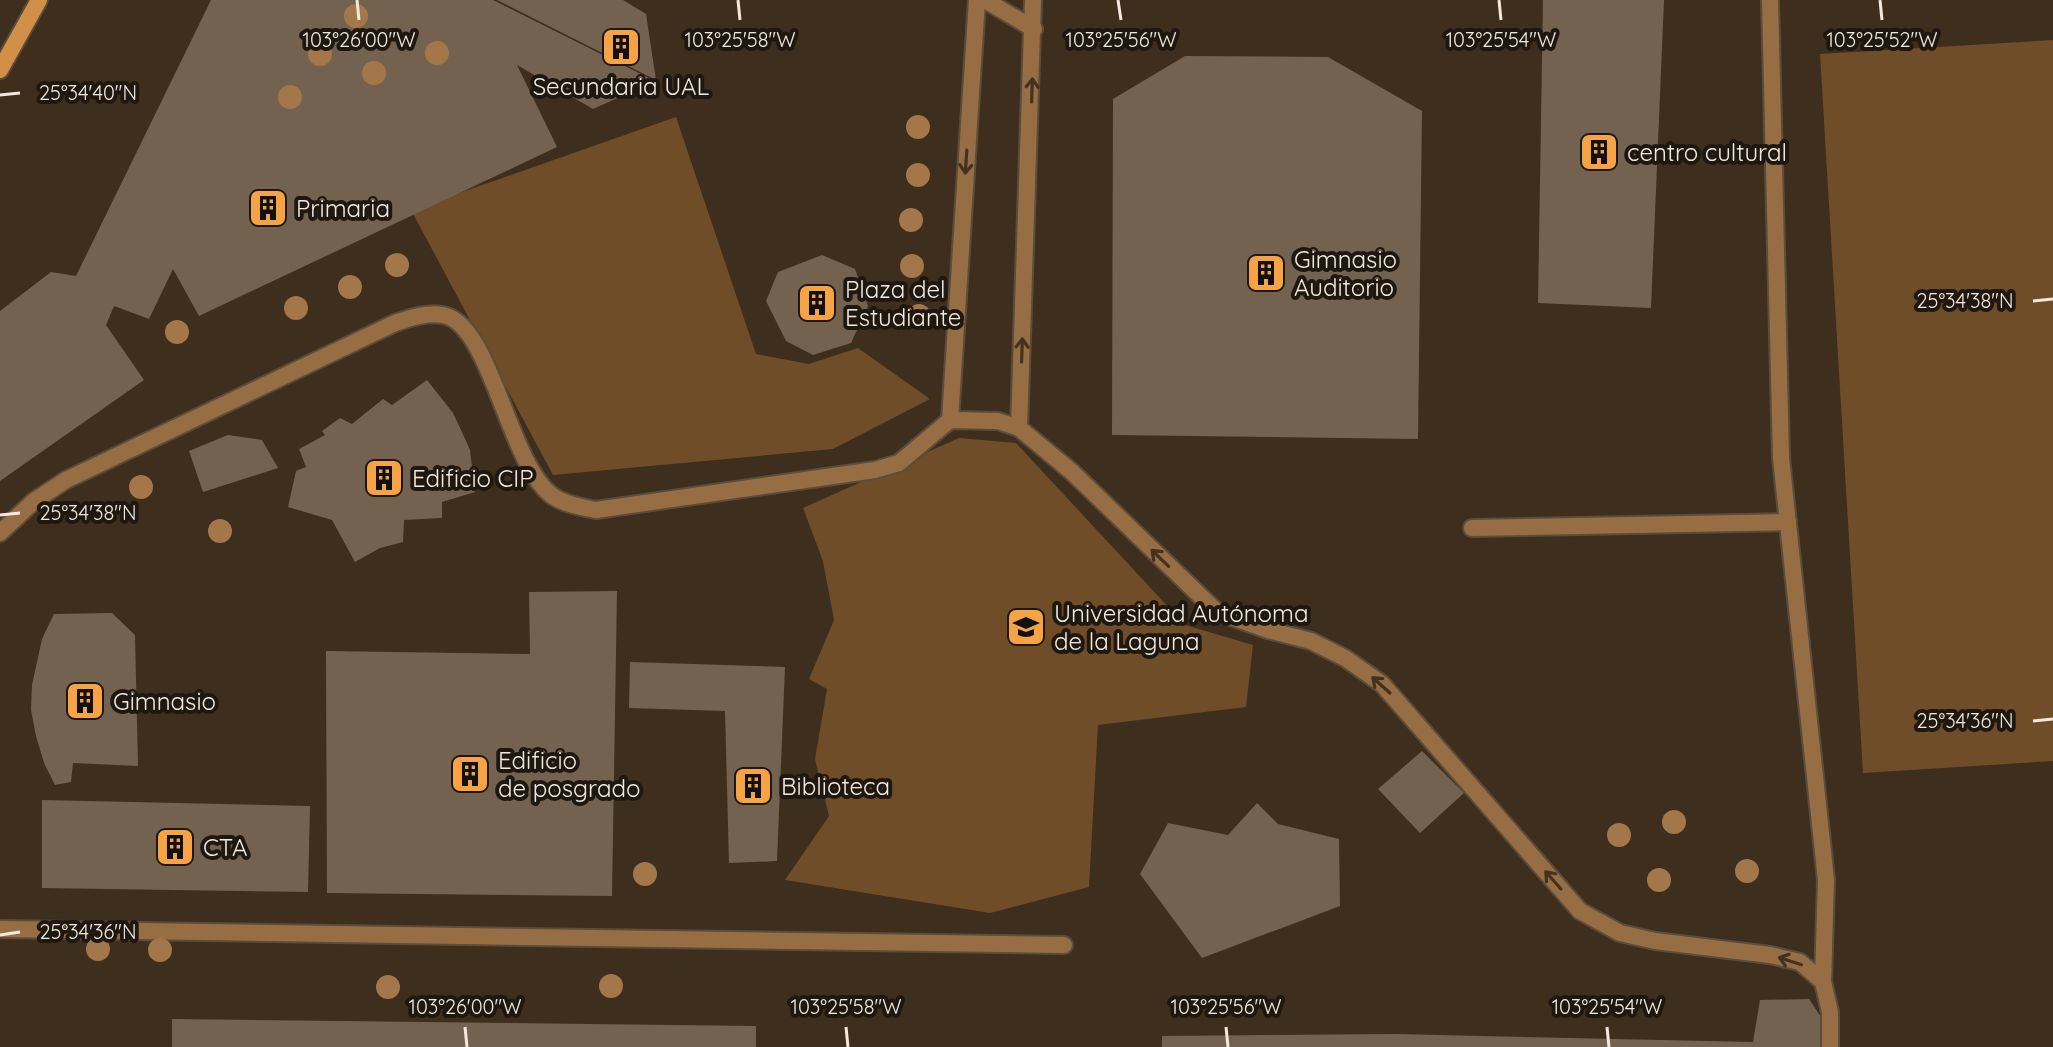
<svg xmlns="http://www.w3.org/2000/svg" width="2053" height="1047" font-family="Quicksand,sans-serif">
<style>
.green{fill:#6f4d28}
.building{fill:#746250}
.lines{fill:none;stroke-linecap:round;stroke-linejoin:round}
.service-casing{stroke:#5b4c3c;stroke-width:20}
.secondary-casing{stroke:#5b4c3c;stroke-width:20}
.service{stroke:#976e44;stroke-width:16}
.secondary{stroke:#d18f48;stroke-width:16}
.tree{fill:#a3774a}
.oneway{stroke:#433220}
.ticks{fill:none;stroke:#f3e8de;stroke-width:3}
.labels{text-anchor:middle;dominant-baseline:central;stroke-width:8;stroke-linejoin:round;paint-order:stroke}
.poi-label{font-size:24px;fill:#f3e8de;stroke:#1f1810;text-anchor:start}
.ticks-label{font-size:20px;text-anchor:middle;fill:#f3e8de;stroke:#1f1810;stroke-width:8;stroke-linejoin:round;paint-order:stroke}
</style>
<rect width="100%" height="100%" fill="#3e2e1d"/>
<g class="green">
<polygon points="2053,40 2053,761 1863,773 1820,54"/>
<polygon points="676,117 756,354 809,364 858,348 930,399 833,449 553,475 411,210"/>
<polygon points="959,438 1016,443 1185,625 1253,645 1246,707 1098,725 1089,887 990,913 785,880 829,816 815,759 827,689 809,679 834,620 823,561 803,508"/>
</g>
<g class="building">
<polygon points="211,0 493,0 655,81 593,109 517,65 557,147 199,316 173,269 149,319 114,306 106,325 144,380 0,481 0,311 51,272 76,276"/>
<polygon points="497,0 623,0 646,14 656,80"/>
<polygon points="1543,0 1664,0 1651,308 1538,303"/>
<polygon points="1185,56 1328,57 1422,111 1418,439 1112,435 1113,99"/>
<polygon points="822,255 855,269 868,306 851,343 813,355 786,341 766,301 778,272"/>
<polygon points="427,380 453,413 461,430 470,450 475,492 442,502 442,518 404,520 403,542 380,548 355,562 332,520 288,507 296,471 306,467 299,449 325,435 322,431 340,418 352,424 383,399 392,405"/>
<polygon points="228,435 262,440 278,468 203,492 189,451"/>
<polygon points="617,591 612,896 327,893 326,651 530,654 529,592"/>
<polygon points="112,613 135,635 138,766 73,763 71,782 55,785 44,763 36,736 31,710 32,685 42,639 54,614"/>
<polygon points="630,662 785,667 777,861 729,863 725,711 629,708"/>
<polygon points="1422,751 1464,793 1420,833 1378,789"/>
<polygon points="42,800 310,806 308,892 42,888"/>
<polygon points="1257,803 1278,824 1339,839 1340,906 1202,958 1140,874 1168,823 1228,835"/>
<polygon points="1809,999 1823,1020 1824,1047 1162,1047 1162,1036 1395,1034 1753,1042 1760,1000"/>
<polygon points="172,1019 756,1026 756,1047 172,1047"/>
</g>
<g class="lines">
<defs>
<g id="service">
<polyline points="985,0 1034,29"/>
<polyline points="1770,0 1781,458 1826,880 1823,982"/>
<polyline points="950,420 977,0"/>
<polyline points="1019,428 1033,0"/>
<polyline points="1472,528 1788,522"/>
<path d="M0,533L34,501L66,480L395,323C410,318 427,312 443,315C491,324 507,458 550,494C562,504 581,507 596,510L875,470L899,463L950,420L998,421L1019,428L1072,472L1217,612L1268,630L1311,641L1345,658L1382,684L1580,911L1620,933L1655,941L1770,955L1800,962L1823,982L1830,1012V1047"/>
<polyline points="0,929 1064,945"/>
</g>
<polyline id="secondary" points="0,70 39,0"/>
</defs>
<use href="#service" class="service-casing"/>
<use href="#secondary" class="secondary-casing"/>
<use href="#service" class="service"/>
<use href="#secondary" class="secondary"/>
</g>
<g class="tree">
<circle cx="356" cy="16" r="12"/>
<circle cx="437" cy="53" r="12"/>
<circle cx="320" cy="54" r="12"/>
<circle cx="374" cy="73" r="12"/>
<circle cx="290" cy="97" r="12"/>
<circle cx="918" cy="127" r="12"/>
<circle cx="918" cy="175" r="12"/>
<circle cx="911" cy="220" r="12"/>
<circle cx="397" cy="265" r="12"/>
<circle cx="912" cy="266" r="12"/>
<circle cx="350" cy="287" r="12"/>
<circle cx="296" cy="308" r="12"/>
<circle cx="919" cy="316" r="12"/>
<circle cx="177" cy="332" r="12"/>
<circle cx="141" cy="487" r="12"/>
<circle cx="220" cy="531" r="12"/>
<circle cx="1674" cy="822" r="12"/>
<circle cx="1619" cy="835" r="12"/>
<circle cx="1747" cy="871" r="12"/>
<circle cx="645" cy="874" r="12"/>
<circle cx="1659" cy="880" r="12"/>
<circle cx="98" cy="949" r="12"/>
<circle cx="160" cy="950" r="12"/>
<circle cx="611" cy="986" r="12"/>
<circle cx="388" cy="987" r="12"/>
</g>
<defs><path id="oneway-shaft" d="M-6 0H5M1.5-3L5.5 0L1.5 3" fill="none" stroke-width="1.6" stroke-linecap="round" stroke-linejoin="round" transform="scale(2)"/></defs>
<g class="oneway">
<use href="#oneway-shaft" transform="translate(1032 90) rotate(-88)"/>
<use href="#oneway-shaft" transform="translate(966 162) rotate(94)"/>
<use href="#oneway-shaft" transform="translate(1022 350) rotate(-88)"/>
<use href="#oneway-shaft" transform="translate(1160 558) rotate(-136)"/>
<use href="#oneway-shaft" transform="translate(1381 685) rotate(-138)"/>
<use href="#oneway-shaft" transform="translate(1553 880) rotate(-131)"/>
<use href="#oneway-shaft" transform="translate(1790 961) rotate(-162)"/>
</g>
<path class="ticks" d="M357,0L359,20M738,0L740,20M1118,0L1121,20M1499,0L1501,20M1880,0L1882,20M0,95L20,93M2033,301L2053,299M0,515L20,513M2033,721L2053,719M0,935L20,932M465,1027L467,1047M846,1027L848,1047M1226,1027L1228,1047M1607,1027L1609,1047"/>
<defs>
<symbol id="building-square" viewBox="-11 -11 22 22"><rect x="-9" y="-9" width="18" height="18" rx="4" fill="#f5a345" stroke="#1f1810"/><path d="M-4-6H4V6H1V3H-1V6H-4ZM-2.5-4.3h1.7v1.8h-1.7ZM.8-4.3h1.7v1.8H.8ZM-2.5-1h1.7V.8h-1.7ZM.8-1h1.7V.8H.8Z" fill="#111"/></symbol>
<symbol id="university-square" viewBox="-11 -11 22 22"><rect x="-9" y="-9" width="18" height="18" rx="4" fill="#f5a345" stroke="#1f1810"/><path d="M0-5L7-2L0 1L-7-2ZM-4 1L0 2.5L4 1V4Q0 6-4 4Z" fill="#111"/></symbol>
</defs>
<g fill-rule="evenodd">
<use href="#building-square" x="599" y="25" width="44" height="44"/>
<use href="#building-square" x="1577" y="130" width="44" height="44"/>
<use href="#building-square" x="246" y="186" width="44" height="44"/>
<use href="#building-square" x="1244" y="251" width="44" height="44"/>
<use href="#building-square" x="795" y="281" width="44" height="44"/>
<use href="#building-square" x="362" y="456" width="44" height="44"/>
<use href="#university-square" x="1004" y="605" width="44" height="44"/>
<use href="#building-square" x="63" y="679" width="44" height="44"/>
<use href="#building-square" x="448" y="752" width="44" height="44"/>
<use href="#building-square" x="731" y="764" width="44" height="44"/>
<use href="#building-square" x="153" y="825" width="44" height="44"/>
</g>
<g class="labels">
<g class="poi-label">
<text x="621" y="86" text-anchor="middle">Secundaria UAL</text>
<text x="1627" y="152">centro cultural</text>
<text x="296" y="208">Primaria</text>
<text x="1294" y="259">Gimnasio<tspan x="1294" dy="28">Auditorio</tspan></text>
<text x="845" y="289">Plaza del<tspan x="845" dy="28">Estudiante</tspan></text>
<text x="412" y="478">Edificio CIP</text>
<text x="1054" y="613">Universidad Autónoma<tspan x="1054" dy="28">de la Laguna</tspan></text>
<text x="113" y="701">Gimnasio</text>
<text x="498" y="760">Edificio<tspan x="498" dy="28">de posgrado</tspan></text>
<text x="781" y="786">Biblioteca</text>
<text x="203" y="847">CTA</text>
</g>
</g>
<g class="ticks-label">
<text x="359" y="47">103°26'00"W</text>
<text x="740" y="47">103°25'58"W</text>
<text x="1121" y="47">103°25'56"W</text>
<text x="1501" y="47">103°25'54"W</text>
<text x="1882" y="47">103°25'52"W</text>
<text x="88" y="100">25°34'40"N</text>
<text x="1965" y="308">25°34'38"N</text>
<text x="88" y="520">25°34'38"N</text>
<text x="1965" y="728">25°34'36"N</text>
<text x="88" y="939">25°34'36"N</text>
<text x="465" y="1014">103°26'00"W</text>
<text x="846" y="1014">103°25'58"W</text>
<text x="1226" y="1014">103°25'56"W</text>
<text x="1607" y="1014">103°25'54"W</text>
</g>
</svg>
